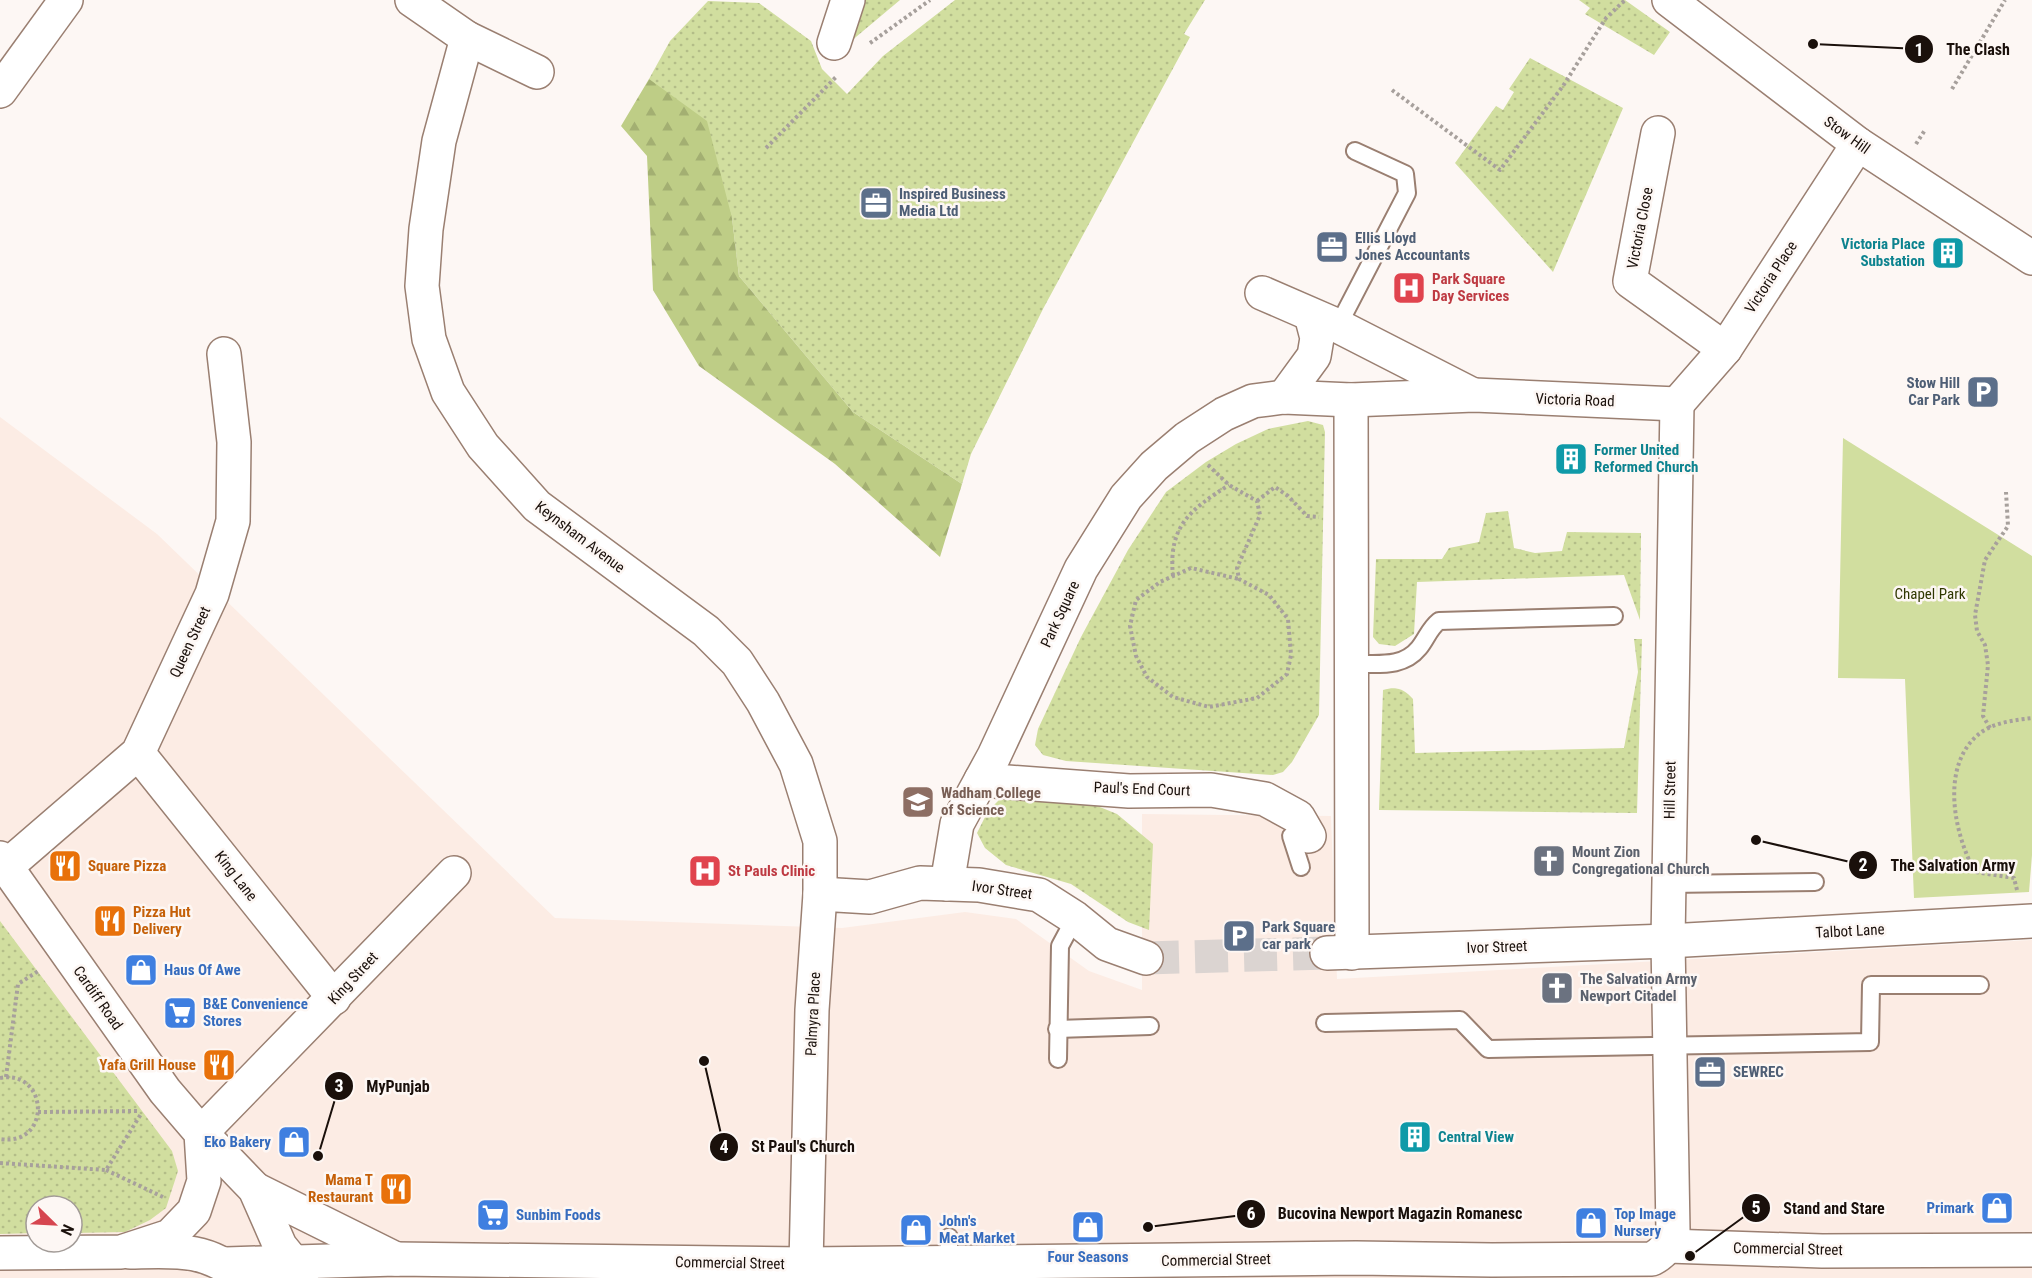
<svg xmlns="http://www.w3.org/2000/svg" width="2032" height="1278" font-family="'Roboto Condensed',sans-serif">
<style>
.built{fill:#fcece4;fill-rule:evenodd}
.grass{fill:url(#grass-dots)}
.forest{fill:url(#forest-firs)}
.park{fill:#d1de9f}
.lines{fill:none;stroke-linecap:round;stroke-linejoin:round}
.street-tunnel{stroke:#dbd4d1;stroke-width:33;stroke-dasharray:33 16;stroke-linecap:butt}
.lane-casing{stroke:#9a7f71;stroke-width:20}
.street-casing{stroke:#9a7f71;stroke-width:36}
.secondary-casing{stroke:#9a7f71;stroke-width:36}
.path{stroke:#a7a09c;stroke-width:4;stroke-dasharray:3 3;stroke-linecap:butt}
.lane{stroke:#fff;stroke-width:16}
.street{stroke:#fff;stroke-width:33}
.secondary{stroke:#fff;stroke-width:33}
.labels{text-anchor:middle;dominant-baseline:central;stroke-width:5;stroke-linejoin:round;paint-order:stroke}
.street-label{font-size:15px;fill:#1a100b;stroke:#fdf7f4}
.service-label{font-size:15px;font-weight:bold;fill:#4e5e75;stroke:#fdf7f4;text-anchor:start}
.culture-label{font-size:15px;font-weight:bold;fill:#0d838f;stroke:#fdf7f4;text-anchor:start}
.health-label{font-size:15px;font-weight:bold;fill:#be3a42;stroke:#fdf7f4;text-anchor:start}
.park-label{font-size:15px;fill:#303801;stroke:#fdf7f4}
.education-label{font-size:15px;font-weight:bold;fill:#785e54;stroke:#fdf7f4;text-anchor:start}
.worship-label{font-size:15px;font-weight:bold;fill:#5b616d;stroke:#fdf7f4;text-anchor:start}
.food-label{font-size:15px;font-weight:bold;fill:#c56008;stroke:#fdf7f4;text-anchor:start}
.shop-label{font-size:15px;font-weight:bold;fill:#366cbe;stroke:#fdf7f4;text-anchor:start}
.leader{fill:none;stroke:#1a100b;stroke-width:2}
.callout-dot{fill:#1a100b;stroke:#fdf7f4;stroke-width:2}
.mark-label{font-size:18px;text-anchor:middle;font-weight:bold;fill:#fff}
.callout-label{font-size:16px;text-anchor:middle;font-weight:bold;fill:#1a100b;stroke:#fdf7f4;stroke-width:5;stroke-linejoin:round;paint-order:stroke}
</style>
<defs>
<pattern id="grass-dots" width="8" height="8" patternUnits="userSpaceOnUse" patternTransform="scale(1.5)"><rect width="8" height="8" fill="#d1de9f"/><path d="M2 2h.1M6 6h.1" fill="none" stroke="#b3bd88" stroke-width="1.8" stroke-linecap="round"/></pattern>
<pattern id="forest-firs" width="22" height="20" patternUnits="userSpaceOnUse" patternTransform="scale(1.5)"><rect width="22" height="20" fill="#becd86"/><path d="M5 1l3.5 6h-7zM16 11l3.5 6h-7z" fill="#a3af72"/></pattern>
</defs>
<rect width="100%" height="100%" fill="#fdf7f4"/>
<path class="built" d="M0,417L157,534L555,918L842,928L965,912L1016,919L1089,971L1142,990V814L1331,816L1337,979L2032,940V1278H0ZM36,1206H72V1242H36Z"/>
<g class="grass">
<polygon points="862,0 900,0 844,47"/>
<polygon points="955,0 1205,0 1184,34 1190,37 1043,309 971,454 962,484 853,412 739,276 732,218 649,79 670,41 708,1 759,3 811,41 822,69 847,94 883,56"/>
<polygon points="1579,0 1625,0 1670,32 1654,55 1585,14 1590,8"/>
<polygon points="1530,58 1623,108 1553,272 1455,163 1496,106 1503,110 1514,92 1509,89"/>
<polygon points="1308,421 1323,425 1325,432 1319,715 1292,762 1283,772 1273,775 1066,761 1043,755 1035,745 1038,729 1081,637 1128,550 1166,492 1206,462 1236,444 1268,429"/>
<polygon points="1508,511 1514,548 1535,553 1562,551 1567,532 1641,533 1640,620 1624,575 1417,582 1414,634 1395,646 1379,644 1373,637 1376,559 1442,559 1449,548 1479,542 1486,513"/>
<path d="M1634,639H1642L1637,813L1379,810L1383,690C1397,686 1404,689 1413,699L1415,753L1624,748L1638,672Z"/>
<polygon points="1004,795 1090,803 1117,814 1153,844 1149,930 1128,922 1071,884 1006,865 985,848 977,833 988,811"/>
<polygon points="0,921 172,1151 178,1171 166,1208 150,1220 125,1232 72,1233 72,1206 36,1206 36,1233 0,1234"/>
</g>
<polygon class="forest" points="649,79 707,121 732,218 739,276 853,412 962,484 940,557 835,464 699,366 653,290 647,156 621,126"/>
<polygon class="park" points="1843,438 2032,556 2032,855 2029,892 1914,898 1905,679 1838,678"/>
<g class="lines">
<polyline class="street-tunnel" points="1146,958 1327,953"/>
<defs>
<g id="lane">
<polyline points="1338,326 1407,193 1405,174 1355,151"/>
<path d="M1352,664C1376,663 1402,669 1419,648C1427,638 1429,629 1439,621L1614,616"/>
<polyline points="1291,836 1301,867"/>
<polyline points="1669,884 1815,882"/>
<polyline points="1325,1023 1460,1020 1488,1049 1870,1042 1871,985 1980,985"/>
<polyline points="1057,1029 1150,1026"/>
<polyline points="1058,1059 1060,946 1075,918"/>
<polyline points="949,1263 949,1237"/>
</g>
<g id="street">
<polyline points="412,0 467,38 439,141 426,229 422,286 429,339 448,392 483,446 537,506 706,631 737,662 763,702 796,764 820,841 820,894"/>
<polyline points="467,38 537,72"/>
<polyline points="834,43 848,0"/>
<polyline points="0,91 66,0"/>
<polyline points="1658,133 1630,281 1725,349"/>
<polyline points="1262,293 1338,326 1471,394"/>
<polyline points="1284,397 1314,356 1317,338 1311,315"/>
<polyline points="1351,400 1352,953"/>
<polyline points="1677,404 1725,349 1858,144"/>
<polyline points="138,753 334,998"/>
<polyline points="981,780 1129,791 1211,790 1265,799 1298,817 1309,836"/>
<polyline points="7,866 138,753 212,594 233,521 234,442 224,354"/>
<polyline points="947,884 957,824 994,756 1081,569 1126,497 1154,466 1187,438 1224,414 1253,401 1284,397 1351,400 1474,395 1677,404"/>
<polyline points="1327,953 1668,941 2032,921"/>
<polyline points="255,1189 396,1259"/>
<polyline points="1668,1246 1822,1251 2032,1250"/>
<path d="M130,1252C173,1251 208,1247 241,1278"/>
<path d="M226,1264L396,1259L806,1264L1356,1258L1492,1260L1652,1259C1665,1252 1669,1245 1673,1231L1668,941L1677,404"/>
<polyline points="806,1264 812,1010 820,894 870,897 920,883 979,885 1039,895 1075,918 1107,944 1146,958"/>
<polyline points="302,1273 280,1246 255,1189 201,1133 454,873"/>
</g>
<g id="secondary">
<polyline points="1669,0 1858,144 2032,258"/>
<polyline points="0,858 165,1091 201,1133 204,1181 194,1211 170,1236 121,1252 0,1253"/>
</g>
</defs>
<use href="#lane" class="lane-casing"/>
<use href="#street" class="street-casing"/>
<use href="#secondary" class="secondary-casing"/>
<g class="path">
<polyline points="870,43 930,0"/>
<polyline points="1952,89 2005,0"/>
<polyline points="1392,90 1500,170 1563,86 1606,18 1625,0"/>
<polyline points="1916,144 1925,130"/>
<polyline points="766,148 837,76"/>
<polyline points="1208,465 1229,485 1257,501 1260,515 1237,568 1239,579 1269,595 1288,619 1291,655 1287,674 1257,698 1209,707 1173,697 1147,677 1136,656 1130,626 1136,600 1160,582 1191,568 1239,579"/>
<polyline points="1257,501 1275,487 1288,496 1307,516 1319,517"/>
<path d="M1173,576C1168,526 1190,510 1229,485"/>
<polyline points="1990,728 1983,716 1988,665 1985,645 1977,631 1975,615 1985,560 2008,526 2006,492"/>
<path d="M2017,890L2014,878L1975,872C1953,832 1939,761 1983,731C1997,722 2016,720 2032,718"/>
<polyline points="6,1077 18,984 40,970"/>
<path d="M0,1078C49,1069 52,1147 0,1139"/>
<polyline points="38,1112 139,1111"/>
<polyline points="0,1163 106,1170 141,1114"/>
<polyline points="106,1170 163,1197"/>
</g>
<use href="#lane" class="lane"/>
<use href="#street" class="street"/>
<use href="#secondary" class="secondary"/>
</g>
<defs>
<symbol id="office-square" viewBox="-11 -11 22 22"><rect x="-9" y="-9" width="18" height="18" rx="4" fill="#5c6f8a" stroke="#fdf7f4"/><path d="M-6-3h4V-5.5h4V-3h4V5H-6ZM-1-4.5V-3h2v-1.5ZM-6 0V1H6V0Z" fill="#fff"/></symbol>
<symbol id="building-square" viewBox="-11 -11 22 22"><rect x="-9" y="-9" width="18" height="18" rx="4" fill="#0f9aa8" stroke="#fdf7f4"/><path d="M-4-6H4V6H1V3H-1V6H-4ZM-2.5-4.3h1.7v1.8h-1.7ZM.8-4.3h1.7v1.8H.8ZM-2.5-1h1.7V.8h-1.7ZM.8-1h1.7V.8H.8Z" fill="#fff"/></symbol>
<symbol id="hospital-square" viewBox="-11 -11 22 22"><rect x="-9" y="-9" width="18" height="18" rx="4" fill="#e0444e" stroke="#fdf7f4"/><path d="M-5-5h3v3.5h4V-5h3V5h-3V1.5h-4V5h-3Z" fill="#fff"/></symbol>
<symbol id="parking-square" viewBox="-11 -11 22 22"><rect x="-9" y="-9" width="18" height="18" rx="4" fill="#5c6f8a" stroke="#fdf7f4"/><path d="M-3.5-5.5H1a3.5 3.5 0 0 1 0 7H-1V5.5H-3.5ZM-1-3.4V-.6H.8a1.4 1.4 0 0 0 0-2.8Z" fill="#fff"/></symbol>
<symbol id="university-square" viewBox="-11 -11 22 22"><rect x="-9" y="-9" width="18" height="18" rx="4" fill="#8d6e63" stroke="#fdf7f4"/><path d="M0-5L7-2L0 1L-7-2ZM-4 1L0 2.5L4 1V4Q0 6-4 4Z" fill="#fff"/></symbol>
<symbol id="church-square" viewBox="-11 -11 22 22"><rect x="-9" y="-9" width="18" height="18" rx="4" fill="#6b7280" stroke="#fdf7f4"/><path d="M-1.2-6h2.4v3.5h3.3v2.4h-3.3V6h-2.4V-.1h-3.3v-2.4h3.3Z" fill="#fff"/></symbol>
<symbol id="restaurant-square" viewBox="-11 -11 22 22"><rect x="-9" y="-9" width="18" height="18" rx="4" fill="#e8710a" stroke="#fdf7f4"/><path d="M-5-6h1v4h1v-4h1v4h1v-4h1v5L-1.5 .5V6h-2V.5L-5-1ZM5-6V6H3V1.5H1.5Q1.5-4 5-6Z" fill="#fff"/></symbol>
<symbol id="shop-square" viewBox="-11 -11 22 22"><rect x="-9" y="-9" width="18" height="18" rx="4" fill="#3f7fe0" stroke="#fdf7f4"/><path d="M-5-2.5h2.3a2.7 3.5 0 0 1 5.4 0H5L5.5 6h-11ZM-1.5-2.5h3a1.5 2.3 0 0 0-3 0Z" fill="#fff"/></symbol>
<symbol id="supermarket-square" viewBox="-11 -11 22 22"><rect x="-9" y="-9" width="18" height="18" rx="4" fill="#3f7fe0" stroke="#fdf7f4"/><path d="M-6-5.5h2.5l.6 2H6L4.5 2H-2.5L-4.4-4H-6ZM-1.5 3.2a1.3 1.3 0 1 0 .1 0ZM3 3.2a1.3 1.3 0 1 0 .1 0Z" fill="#fff"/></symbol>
</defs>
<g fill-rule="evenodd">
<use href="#office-square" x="857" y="184" width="38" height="38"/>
<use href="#office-square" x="1313" y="228" width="38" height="38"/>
<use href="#building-square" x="1929" y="234" width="38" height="38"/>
<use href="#hospital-square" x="1390" y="269" width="38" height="38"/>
<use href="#parking-square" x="1964" y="373" width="38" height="38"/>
<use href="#building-square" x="1552" y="440" width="38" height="38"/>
<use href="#university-square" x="899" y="783" width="38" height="38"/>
<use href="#church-square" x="1530" y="842" width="38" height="38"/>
<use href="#restaurant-square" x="46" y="847" width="38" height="38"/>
<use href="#hospital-square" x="686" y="852" width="38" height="38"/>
<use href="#restaurant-square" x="91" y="902" width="38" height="38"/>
<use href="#parking-square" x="1220" y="917" width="38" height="38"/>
<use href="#shop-square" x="122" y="951" width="38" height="38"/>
<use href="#church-square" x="1538" y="969" width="38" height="38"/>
<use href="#supermarket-square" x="161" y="994" width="38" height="38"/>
<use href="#restaurant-square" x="200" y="1046" width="38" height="38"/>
<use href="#office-square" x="1691" y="1053" width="38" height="38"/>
<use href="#building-square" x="1396" y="1118" width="38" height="38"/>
<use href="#shop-square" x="275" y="1123" width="38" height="38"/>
<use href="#restaurant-square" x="377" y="1170" width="38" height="38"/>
<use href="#shop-square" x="1978" y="1189" width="38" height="38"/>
<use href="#supermarket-square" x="474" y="1196" width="38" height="38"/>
<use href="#shop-square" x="1572" y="1204" width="38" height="38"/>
<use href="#shop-square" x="1069" y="1208" width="38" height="38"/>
<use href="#shop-square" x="897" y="1211" width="38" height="38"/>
</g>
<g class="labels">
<g class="street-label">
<text transform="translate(1847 135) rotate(36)">Stow Hill</text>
<text transform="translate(1640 228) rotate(-79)">Victoria Close</text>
<text transform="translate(1771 277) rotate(-57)">Victoria Place</text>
<text transform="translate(1575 400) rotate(2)">Victoria Road</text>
<text transform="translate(580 537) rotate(37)">Keynsham Avenue</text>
<text transform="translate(1060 614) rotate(-65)">Park Square</text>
<text transform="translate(190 642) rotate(-65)">Queen Street</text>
<text transform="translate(1142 789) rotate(2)">Paul's End Court</text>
<text transform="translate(1670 790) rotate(-89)">Hill Street</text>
<text transform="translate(236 876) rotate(52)">King Lane</text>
<text transform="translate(1002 890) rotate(8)">Ivor Street</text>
<text transform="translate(1850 931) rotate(-3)">Talbot Lane</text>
<text transform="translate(1497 947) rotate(-2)">Ivor Street</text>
<text transform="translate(353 978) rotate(-47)">King Street</text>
<text transform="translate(98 998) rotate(55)">Cardiff Road</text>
<text transform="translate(813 1014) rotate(-87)">Palmyra Place</text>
<text transform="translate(1788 1249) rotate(1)">Commercial Street</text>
<text transform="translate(1216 1260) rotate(-1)">Commercial Street</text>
<text transform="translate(730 1263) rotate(1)">Commercial Street</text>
</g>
<g class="service-label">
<text x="899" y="194">Inspired Business<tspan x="899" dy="17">Media Ltd</tspan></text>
<text x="1355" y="238">Ellis Lloyd<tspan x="1355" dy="17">Jones Accountants</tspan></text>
<text x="1960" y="383" text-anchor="end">Stow Hill<tspan x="1960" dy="17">Car Park</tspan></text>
<text x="1262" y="927">Park Square<tspan x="1262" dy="17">car park</tspan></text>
<text x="1733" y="1072">SEWREC</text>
</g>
<g class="culture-label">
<text x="1925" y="244" text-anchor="end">Victoria Place<tspan x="1925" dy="17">Substation</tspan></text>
<text x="1594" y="450">Former United<tspan x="1594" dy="17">Reformed Church</tspan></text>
<text x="1438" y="1137">Central View</text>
</g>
<g class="health-label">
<text x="1432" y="279">Park Square<tspan x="1432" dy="17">Day Services</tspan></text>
<text x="728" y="871">St Pauls Clinic</text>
</g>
<g class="park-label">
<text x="1930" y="594">Chapel Park</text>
</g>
<g class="education-label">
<text x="941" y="793">Wadham College<tspan x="941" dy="17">of Science</tspan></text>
</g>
<g class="worship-label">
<text x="1572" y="852">Mount Zion<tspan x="1572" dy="17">Congregational Church</tspan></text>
<text x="1580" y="979">The Salvation Army<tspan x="1580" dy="17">Newport Citadel</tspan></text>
</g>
<g class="food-label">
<text x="88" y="866">Square Pizza</text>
<text x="133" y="912">Pizza Hut<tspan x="133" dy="17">Delivery</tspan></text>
<text x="196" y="1065" text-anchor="end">Yafa Grill House</text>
<text x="373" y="1180" text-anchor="end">Mama T<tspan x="373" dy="17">Restaurant</tspan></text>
</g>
<g class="shop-label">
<text x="164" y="970">Haus Of Awe</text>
<text x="203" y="1004">B&amp;E Convenience<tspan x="203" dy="17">Stores</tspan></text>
<text x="271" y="1142" text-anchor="end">Eko Bakery</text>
<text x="1974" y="1208" text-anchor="end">Primark</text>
<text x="1614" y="1214">Top Image<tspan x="1614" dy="17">Nursery</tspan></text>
<text x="516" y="1215">Sunbim Foods</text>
<text x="939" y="1221">John's<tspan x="939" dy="17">Meat Market</tspan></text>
<text x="1088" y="1257" text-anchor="middle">Four Seasons</text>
</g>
</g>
<path class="leader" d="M1813 44L1919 49M1756 840L1863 865M318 1156L339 1086M704 1061L724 1147M1690 1256L1756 1208M1148 1227L1251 1214"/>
<g class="callout-dot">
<circle cx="1813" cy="44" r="6"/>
<circle cx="1756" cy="840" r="6"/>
<circle cx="318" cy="1156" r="6"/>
<circle cx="704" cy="1061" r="6"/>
<circle cx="1690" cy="1256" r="6"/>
<circle cx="1148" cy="1227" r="6"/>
<circle cx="1919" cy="49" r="15"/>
<circle cx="1863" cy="865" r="15"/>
<circle cx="339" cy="1086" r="15"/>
<circle cx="724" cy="1147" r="15"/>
<circle cx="1756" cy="1208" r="15"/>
<circle cx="1251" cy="1214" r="15"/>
</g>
<g class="mark-label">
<text x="1919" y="56">1</text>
<text x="1863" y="871">2</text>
<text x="339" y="1092">3</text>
<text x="724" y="1153">4</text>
<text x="1756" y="1214">5</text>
<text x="1251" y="1220">6</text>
</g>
<g class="callout-label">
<text x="1978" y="55">The Clash</text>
<text x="1953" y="871">The Salvation Army</text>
<text x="398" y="1092">MyPunjab</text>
<text x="803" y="1152">St Paul's Church</text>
<text x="1834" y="1214">Stand and Stare</text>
<text x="1400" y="1219">Bucovina Newport Magazin Romanesc</text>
</g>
<g transform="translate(54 1224) rotate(114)"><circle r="28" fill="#fdf7f4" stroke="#a29b97" stroke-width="1.5"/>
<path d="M0-4.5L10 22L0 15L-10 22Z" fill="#d64650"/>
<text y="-9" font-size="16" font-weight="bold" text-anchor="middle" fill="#1a100b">N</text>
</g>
</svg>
